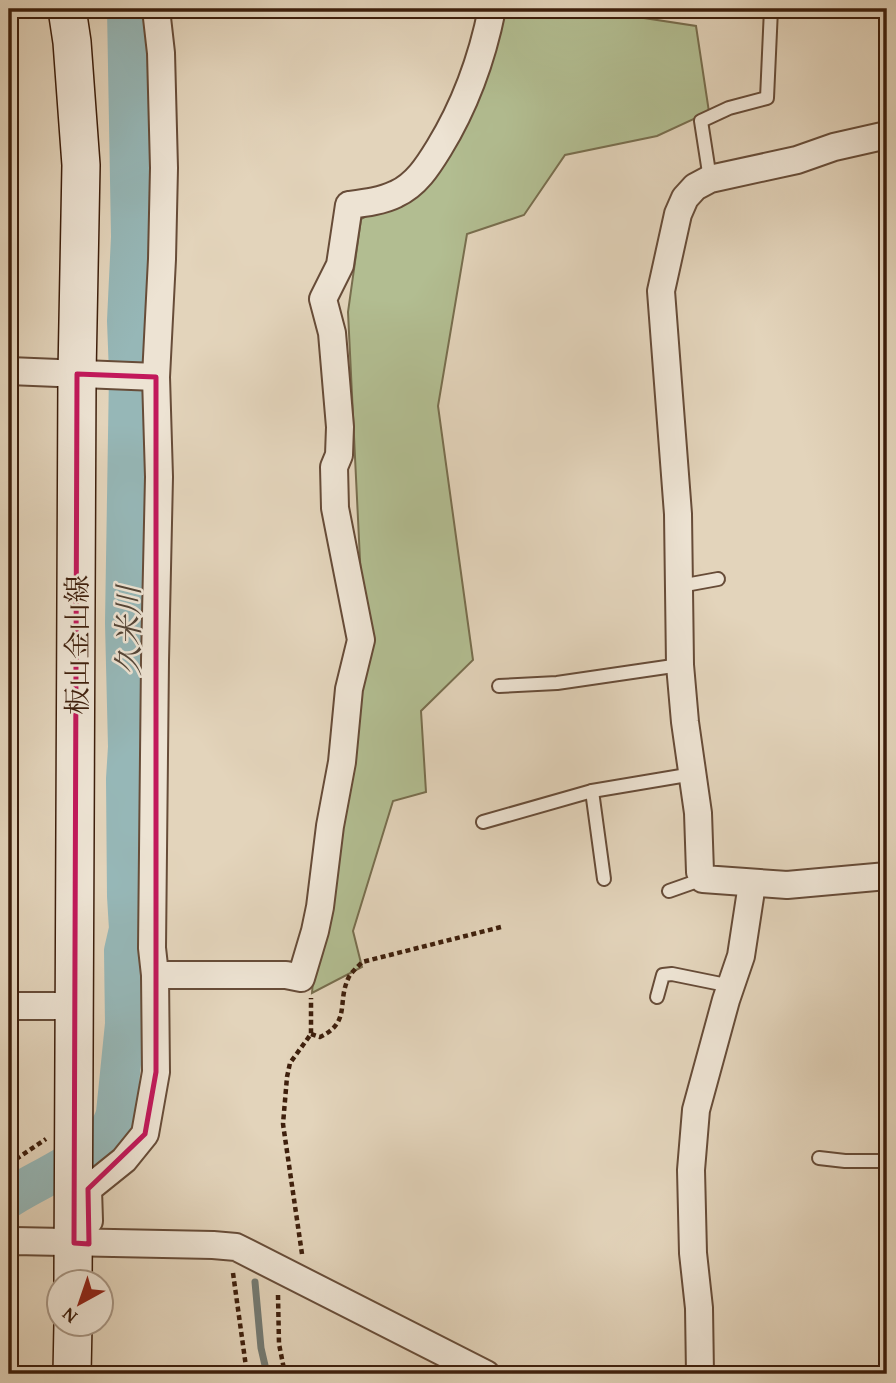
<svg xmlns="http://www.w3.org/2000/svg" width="896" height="1383" font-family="'Gentium Book Plus','Noto Serif JP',serif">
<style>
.green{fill:#b2bd91;stroke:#786e4e;stroke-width:2}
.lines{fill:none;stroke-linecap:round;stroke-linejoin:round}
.stream{stroke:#737a73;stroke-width:7}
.river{stroke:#96b7b7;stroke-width:40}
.service-casing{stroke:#674c38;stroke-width:16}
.minor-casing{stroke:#674c38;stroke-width:30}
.secondary-casing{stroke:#3e1f0c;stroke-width:40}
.path{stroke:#3e1f0c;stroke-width:4.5;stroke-dasharray:5 3.5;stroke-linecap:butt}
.service{stroke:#ede3d3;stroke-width:12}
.minor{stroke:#ede3d3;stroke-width:26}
.secondary{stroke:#ede3d3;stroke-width:37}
.marked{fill:none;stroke:#c2185b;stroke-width:5;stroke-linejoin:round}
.labels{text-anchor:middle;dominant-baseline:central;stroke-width:5;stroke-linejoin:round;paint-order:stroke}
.street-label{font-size:28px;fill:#3e1f0c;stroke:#ede3d3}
.water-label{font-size:30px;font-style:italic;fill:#544537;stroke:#ede3d3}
</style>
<rect width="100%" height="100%" fill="#e3d4bb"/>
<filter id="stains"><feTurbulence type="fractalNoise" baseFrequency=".00286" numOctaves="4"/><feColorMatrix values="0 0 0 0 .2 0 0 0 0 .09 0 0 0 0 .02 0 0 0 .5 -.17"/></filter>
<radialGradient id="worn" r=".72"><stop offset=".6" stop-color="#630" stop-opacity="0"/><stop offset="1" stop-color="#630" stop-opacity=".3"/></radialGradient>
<polygon class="green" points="501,9 603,9 605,12 696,26 709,112 657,136 565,155 524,215 467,234 438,406 473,660 421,711 426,792 393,801 353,931 362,967 312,993 326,825 364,643 348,312 361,219 421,187"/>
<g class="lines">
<polyline class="stream" points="255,1282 261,1348 267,1374"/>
<path class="river" d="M9,1198C40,1177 108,1153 116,1113L125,1024L124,951L129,929L127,896L126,779L128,747L125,623L129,373L127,321L131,237L127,9"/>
<defs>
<g id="service">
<polyline points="710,179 701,121 729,108 767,98 771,9"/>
<polyline points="680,586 718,579"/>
<polyline points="499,686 557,683 680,665"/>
<polyline points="592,791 604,879"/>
<polyline points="483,822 592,791 693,774"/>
<polyline points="669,891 703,879"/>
<polyline points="657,997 663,975 672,974 731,986"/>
<polyline points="819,1158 845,1161 887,1161"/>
</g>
<g id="minor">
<polyline points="887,135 834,147 797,160 710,179 695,187 685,198 678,214 661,291 678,514 680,665 685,722 698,813 700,872 703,879 787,885 887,876"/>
<polyline points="9,371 156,377"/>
<path d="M155,975H286L301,978L315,931L320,907L330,826L342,762L349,689L361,640L335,508L334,467L339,455L340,427L332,333L323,299L340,265L349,205C365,203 382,201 396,194C416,185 428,166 439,148C466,104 482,59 492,9"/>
<polyline points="9,1006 75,1006"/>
<polyline points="89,1221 88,1189 124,1160 145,1134 156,1072 155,975 152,948 155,660 159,477 156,377 162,259 164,168 161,53 156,9"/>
<polyline points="9,1244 14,1241 213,1245 236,1247 486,1374"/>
<polyline points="700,1374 699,1308 693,1253 691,1170 696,1110 726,1000 741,956 752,884"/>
</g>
<g id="secondary">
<polyline points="67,9 72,42 81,165 77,374 73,1282"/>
<polyline points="72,1374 73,1324"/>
</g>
</defs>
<use href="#service" class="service-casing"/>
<use href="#minor" class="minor-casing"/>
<use href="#secondary" class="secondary-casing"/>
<g class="path">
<path d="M311,1034L320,1037C351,1022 337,1003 348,979C350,973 358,967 362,962L501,927"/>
<polyline points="9,1164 46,1139"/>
<polyline points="302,1254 283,1124 287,1077 290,1063 311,1034 311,998"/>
<polyline points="233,1273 247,1374"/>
<polyline points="278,1295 279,1344 285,1374"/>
</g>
<use href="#service" class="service"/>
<use href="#minor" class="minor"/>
<use href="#secondary" class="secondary"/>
</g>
<path class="marked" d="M77,374L156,377V1072L145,1134L88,1189L89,1244L74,1243Z"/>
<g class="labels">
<g class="street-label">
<text transform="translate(76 645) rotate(-90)">板山金山線</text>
</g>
<g class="water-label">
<text transform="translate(128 631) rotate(-90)">久米川</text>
</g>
</g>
<rect width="896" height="1383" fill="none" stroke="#e3d4bb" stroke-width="35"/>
<rect x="10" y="10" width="875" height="1362" fill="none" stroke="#3e1f0c" stroke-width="3.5"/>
<rect x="18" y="18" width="861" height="1348" fill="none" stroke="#3e1f0c" stroke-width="2"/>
<g transform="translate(80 1303) rotate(220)"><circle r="33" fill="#ede3d3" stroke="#a79583" stroke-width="2"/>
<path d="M0-5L12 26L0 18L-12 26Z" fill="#8f2418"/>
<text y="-10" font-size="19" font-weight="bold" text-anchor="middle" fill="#3e1f0c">N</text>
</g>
<rect width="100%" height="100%" filter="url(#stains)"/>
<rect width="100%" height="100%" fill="url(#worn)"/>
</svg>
